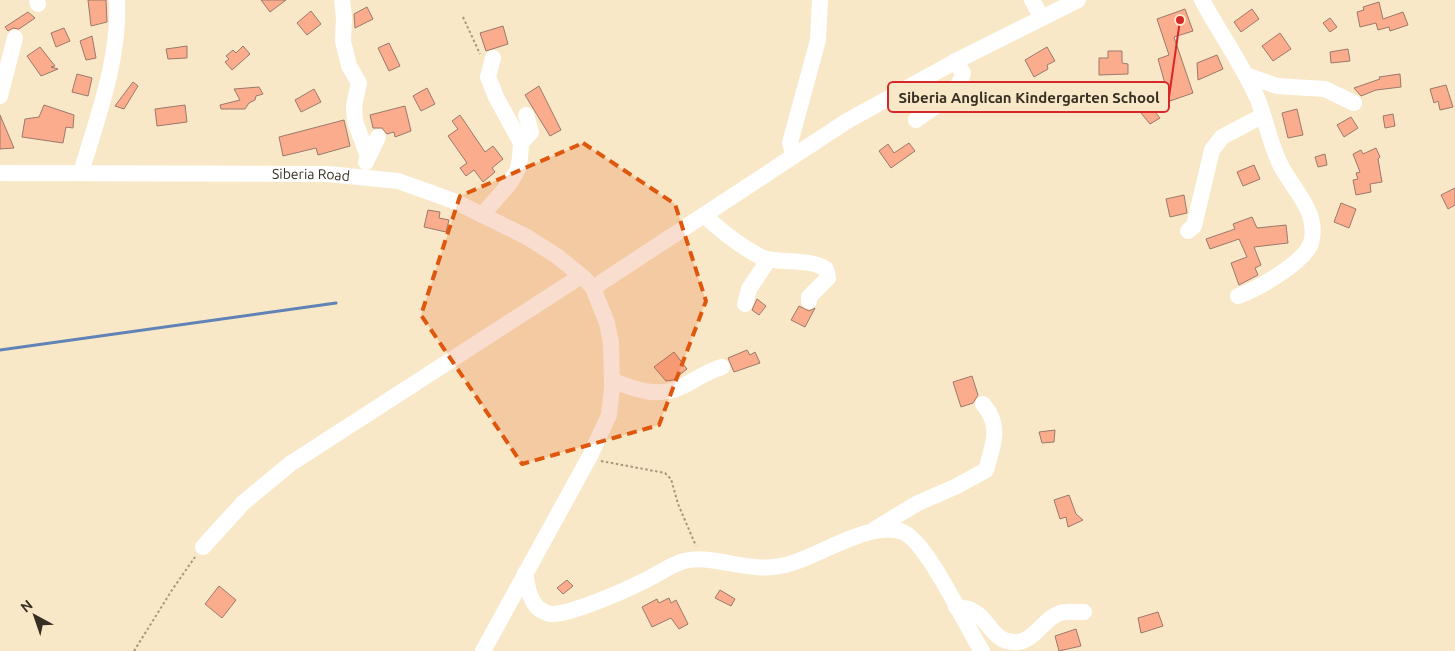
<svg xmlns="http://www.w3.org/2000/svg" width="1455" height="651" font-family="Ubuntu,sans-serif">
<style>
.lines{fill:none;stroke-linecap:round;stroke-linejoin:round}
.stream{stroke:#5f83b7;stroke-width:3}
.building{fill:#fbac8c;stroke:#9b796c}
.path{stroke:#a4977f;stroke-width:2;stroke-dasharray:2.5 2.5;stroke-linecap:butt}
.minor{stroke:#fff;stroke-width:16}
.marked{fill:#df570d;fill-opacity:0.2;stroke:#df570d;stroke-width:4;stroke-dasharray:10 6;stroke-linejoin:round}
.labels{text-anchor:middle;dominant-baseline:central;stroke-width:4.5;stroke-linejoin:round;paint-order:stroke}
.street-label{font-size:14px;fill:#362f23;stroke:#f9e8c7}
.leader{fill:none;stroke:#d62828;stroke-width:2}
.callout-dot{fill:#d62828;stroke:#f9e8c7;stroke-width:2}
.callout{fill:#f9e8c7;stroke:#d62828;stroke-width:2}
.callout-label{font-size:15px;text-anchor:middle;font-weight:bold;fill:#362f23}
</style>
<rect width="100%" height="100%" fill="#f9e8c7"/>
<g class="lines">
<polyline class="stream" points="0,350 336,303"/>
</g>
<g class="building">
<polygon points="88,0 106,0 107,22 91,26"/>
<polygon points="261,0 286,0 270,12"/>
<polygon points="1379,2 1383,19 1403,12 1408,25 1390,31 1389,27 1378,30 1376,23 1360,27 1357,12 1364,10 1363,7"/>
<polygon points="367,7 373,19 355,28 354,14"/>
<polygon points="1185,9 1193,31 1174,37 1193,93 1170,101 1158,59 1169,55 1157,19"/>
<polygon points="1252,9 1259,19 1241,32 1234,22"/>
<polygon points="311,11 321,24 307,35 297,23"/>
<polygon points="28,12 35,18 19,29 13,28 8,31 5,27"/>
<polygon points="1330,18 1337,27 1330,32 1323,23"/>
<polygon points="503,26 508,44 486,51 480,33"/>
<polygon points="64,28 70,41 56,47 51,33"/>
<polygon points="1280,33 1291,49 1273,61 1262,46"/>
<polygon points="92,36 96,58 86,60 80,41"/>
<polygon points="389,43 400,66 389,71 378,48"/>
<polygon points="187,46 187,58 168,59 166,49"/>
<polygon points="243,46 250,54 232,70 225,62 229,59 226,56 233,50 236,53"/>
<polygon points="40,47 55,66 51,67 58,69 41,76 27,56"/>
<polygon points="1047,47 1055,61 1047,65 1048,69 1034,77 1025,60"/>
<polygon points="1348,49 1350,61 1331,63 1330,52"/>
<polygon points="1108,51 1122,51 1122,63 1128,64 1128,74 1099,75 1099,58 1108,58"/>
<polygon points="1217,55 1223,69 1198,80 1197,63"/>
<polygon points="77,74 92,78 88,96 72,92"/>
<polygon points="1400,74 1401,87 1376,90 1361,96 1354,88 1380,79 1379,77"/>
<polygon points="133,82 138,86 124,109 115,106"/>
<polygon points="1446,85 1453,107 1440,110 1438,101 1434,103 1430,89"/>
<polygon points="539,86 561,130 550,136 525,95"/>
<polygon points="259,87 263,94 256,96 255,100 249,103 245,109 221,109 220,105 240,100 234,89"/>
<polygon points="427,88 435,104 421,111 413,96"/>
<polygon points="314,89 321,102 301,112 295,100"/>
<polygon points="1146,101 1160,118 1150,124 1137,108"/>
<polygon points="44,105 74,115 73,128 66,127 63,143 22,137 25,119 39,117"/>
<polygon points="185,105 187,122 157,126 155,109"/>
<polygon points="405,106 411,131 395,137 394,132 387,134 382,128 373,128 370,115"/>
<polygon points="1297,109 1303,135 1288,138 1282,113"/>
<polygon points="1393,114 1395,126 1385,128 1383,116"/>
<polygon points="0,115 14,148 0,149"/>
<polygon points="460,115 485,152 493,146 503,159 492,168 495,172 483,182 474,170 466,176 460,168 467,163 448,136 458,129 452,121"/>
<polygon points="1351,117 1358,128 1344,137 1337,125"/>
<polygon points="344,120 350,146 318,155 316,148 283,156 279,137"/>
<polygon points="909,143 915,151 891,168 879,151 888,144 894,153"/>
<polygon points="1376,148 1380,157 1378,159 1382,182 1370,184 1371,192 1356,195 1353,180 1358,179 1356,173 1360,172 1353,154 1361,150 1363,154"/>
<polygon points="1325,154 1327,165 1318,167 1315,157"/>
<polygon points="1254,165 1260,179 1243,186 1237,172"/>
<polygon points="1455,188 1455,205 1448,209 1441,195"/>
<polygon points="1184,195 1187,213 1170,217 1166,199"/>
<polygon points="1341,203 1356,209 1349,228 1334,222"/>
<polygon points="428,210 440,212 439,218 449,220 446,232 424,227"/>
<polygon points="1252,217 1257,228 1286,225 1288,243 1254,247 1261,265 1255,268 1258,275 1239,285 1231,263 1247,257 1239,239 1210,249 1206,239 1235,229 1233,224"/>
<polygon points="757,299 766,306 759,315 752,310"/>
<polygon points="799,306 809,311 815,308 805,327 791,320"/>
<polygon points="747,350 750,355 755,352 760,363 734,372 728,358"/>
<polygon points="674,352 687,369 673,380 666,381 654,367"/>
<polygon points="972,376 978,395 973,403 961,407 953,382"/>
<polygon points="1055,430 1054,442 1042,443 1039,432"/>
<polygon points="1069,495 1076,514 1083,520 1068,527 1066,517 1060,519 1054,500"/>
<polygon points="567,580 573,586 563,594 557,588"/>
<polygon points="219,586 236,600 222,618 205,604"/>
<polygon points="720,590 735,599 731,606 715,598"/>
<polygon points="669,598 671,603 676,600 688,624 679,629 671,618 652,627 642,607 657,599 659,603"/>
<polygon points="1158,612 1163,626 1141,633 1138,618"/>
<polygon points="1076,629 1081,646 1059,651 1055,636"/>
</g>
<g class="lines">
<g class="path">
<polyline points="463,17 480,54"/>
<polyline points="601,461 665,473 671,479 678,504 696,546"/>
<polyline points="134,651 172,590 195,557"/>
</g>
<g class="minor">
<polyline points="37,0 38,4"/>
<polyline points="342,0 344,17 343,41 349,66 359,83 354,106 355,121 368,157"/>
<polyline points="1032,0 1042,18"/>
<path d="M1202,0C1219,32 1244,67 1258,100C1266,121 1270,143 1280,164C1292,189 1320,212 1311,243C1305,262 1256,290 1238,296"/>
<polyline points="1246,75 1277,86 1325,89 1354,103"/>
<polyline points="0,96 15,38"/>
<path d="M916,120C932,108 959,94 963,73L955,61"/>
<polyline points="521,143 531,132 526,115"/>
<polyline points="794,156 790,143 818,40 820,0"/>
<polyline points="366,162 378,137"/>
<path id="s1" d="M0,173L328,174L398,181L454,201L527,237L557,256L585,279L593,288L607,323L611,343L612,387L609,415L590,456L483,651"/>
<path d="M81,173C97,118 120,59 117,0"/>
<polyline points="482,215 510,183 518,169 520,158 521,143 496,97 488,77 493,58"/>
<path d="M704,215C722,232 741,247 763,258L765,265L749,289L745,304"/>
<polyline points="1188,231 1194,226 1212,150 1222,137 1262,116"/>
<path d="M763,258C783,264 808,258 826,269L828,278L809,297V301"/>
<polyline points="593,288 847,121 958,60 1078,0"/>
<path d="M612,380C637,391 662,399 687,384C700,377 708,371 722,367"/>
<path d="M875,529L918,503L957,486L986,470C993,445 1002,426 983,404"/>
<polyline points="203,547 243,503 290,464 581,276"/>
<path d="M525,573C527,585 529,599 538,608C541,610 548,614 551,614C570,615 626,590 644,581C657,575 670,565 684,561C718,553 751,577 792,563C822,554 873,520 903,532C928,543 965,625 982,651"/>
<path d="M956,607C961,608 967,608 971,610C988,617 992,641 1013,642C1034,644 1042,619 1060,613C1067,611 1077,612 1084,612"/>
</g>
</g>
<path class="marked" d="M583,143L675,204L706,301L659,425L522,464L421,315L460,196Z"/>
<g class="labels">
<g class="street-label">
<text stroke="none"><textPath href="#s1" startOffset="311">Siberia Road</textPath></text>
</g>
</g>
<path class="leader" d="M1180 20L1169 97"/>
<circle class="callout-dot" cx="1180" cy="20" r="5"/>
<rect class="callout" x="888" y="82" width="281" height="30" rx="5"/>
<g class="callout-label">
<text x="1029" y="103">Siberia Anglican Kindergarten School</text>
</g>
<g transform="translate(35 616) rotate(320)" stroke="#f9e8c7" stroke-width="4" paint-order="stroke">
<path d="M0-4L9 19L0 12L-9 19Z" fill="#362f23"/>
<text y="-8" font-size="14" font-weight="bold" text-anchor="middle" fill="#362f23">N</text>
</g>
</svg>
